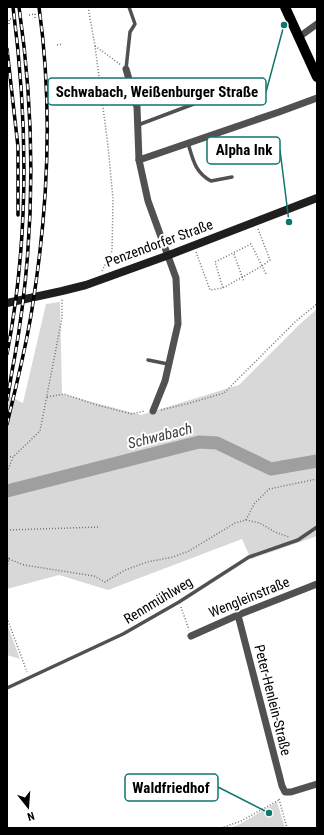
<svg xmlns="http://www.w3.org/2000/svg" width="324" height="835" font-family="'Roboto Condensed',sans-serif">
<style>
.green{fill:#d8d8d8}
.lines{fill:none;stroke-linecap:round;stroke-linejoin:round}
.river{stroke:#9f9f9f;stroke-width:13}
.path{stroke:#737373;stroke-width:1.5;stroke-dasharray:1 2;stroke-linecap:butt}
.lane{stroke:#515151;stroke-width:3.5}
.street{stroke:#515151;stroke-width:7}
.secondary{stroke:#1e1e1e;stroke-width:8}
.primary{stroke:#000;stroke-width:10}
.rail-casing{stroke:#000;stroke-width:3.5}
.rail{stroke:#fff;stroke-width:2;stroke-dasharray:6;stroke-linecap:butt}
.labels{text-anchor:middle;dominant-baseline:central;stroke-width:4;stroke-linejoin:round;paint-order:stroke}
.street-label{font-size:14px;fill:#000;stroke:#fff}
.water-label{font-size:15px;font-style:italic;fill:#404040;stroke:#fff}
.leader{fill:none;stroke:#0f766e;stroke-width:1.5}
.callout-dot{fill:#0f766e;stroke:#fff;stroke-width:1.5}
.callout{fill:#fff;stroke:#0f766e;stroke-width:1.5}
.callout-label{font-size:15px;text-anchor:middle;font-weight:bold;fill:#000}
</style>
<rect width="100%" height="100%" fill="#fff"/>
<g class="green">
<polygon points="60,302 62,394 141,415 239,385 301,323 317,309 317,536 251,559 242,539 108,590 59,575 7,589 7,395 23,403 46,304"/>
<polygon points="7,624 20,659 7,655"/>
<polygon points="277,802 285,828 230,828 240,824"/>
</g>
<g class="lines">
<polyline class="river" points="7,491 199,442 217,443 271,469 317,461"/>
<g class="path">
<polyline points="88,7 95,46 108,146 113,199 112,251 102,271"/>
<polyline points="29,15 35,14 35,19"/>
<polyline points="9,24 9,19 12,19"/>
<polyline points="57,45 62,44"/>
<polyline points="95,46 121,65"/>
<polyline points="258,229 270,260 262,266 266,274"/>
<polyline points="196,252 210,290 223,288 262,266 251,244 215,262 223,288 224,289"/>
<polyline points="234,254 244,282"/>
<polyline points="47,397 64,394 97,405 132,414 145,411"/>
<polyline points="161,410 190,403 224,393 296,321 317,304"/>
<polyline points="7,456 13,457"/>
<polyline points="7,472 13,457 40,431 62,318 62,299"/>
<polyline points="246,520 254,504 269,489 317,479"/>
<polyline points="7,530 100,527"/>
<polyline points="7,555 9,559 7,567"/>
<polyline points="9,559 24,565 94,576 105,582 125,570 147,562 173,557 189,551 235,523 246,520 260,523 275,532 289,537"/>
<polyline points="181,607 189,630"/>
<polyline points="7,618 27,672"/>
<polyline points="279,799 287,828"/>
<polyline points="221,828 241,821 279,800"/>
</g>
<g class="lane">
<polyline points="126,69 130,32 135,24 129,7"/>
<polyline points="138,125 199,102"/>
<path d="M188,143C193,160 195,172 211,181L232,177"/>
<polyline points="148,360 168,364"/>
<polyline points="7,688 123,634 179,602 249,557 298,540 317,527"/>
</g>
<g class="street">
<polyline points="299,37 317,24"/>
<polyline points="126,69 137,107 139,160 148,201 176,278 178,324 165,381 153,411"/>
<polyline points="139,160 279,112 317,98"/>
<polyline points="238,615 282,786 285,792 291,792 317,784"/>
<polyline points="191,636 238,615 317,584"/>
</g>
<polyline class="secondary" points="7,303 62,291 86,285 169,255 317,198"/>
<polyline class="primary" points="285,7 317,77"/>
<defs>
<g id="rail">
<polyline points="7,49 18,147 18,215"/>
<path d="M7,354C29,240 28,122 13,7"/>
<path d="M7,400C10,387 11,374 14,361C35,244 36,125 19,7"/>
<path d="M7,424C16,386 26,348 32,309C48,210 53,107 39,7"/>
</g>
</defs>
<use href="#rail" class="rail-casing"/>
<use href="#rail" class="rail"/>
</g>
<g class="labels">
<g class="street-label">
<text transform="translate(159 243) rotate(-20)">Penzendorfer Straße</text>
<text transform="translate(249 597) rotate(-22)">Wengleinstraße</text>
<text transform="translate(158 600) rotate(-31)">Rennmühlweg</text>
<text transform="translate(273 700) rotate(76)">Peter-Henlein-Straße</text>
</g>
<g class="water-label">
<text transform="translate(160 436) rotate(-14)">Schwabach</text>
</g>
</g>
<path class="leader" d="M284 25L266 92M289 222L280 150M269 813L218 787"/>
<g class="callout-dot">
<circle cx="284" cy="25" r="4"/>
<circle cx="289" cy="222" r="4"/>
<circle cx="269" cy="813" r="4"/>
</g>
<g class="callout">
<rect x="48" y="78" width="218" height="27" rx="4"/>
<rect x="207" y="137" width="73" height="27" rx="4"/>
<rect x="125" y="774" width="93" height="27" rx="4"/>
</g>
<g class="callout-label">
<text x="157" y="97">Schwabach, Weißenburger Straße</text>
<text x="244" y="155">Alpha Ink</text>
<text x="171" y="793">Waldfriedhof</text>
</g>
<rect width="324" height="835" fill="none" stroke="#000000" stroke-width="16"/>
<g transform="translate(28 807) rotate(163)" stroke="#ffffff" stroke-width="3" paint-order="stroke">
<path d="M0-3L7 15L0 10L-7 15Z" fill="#000000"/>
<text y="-6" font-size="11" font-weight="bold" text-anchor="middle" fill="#000000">N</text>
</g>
</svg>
